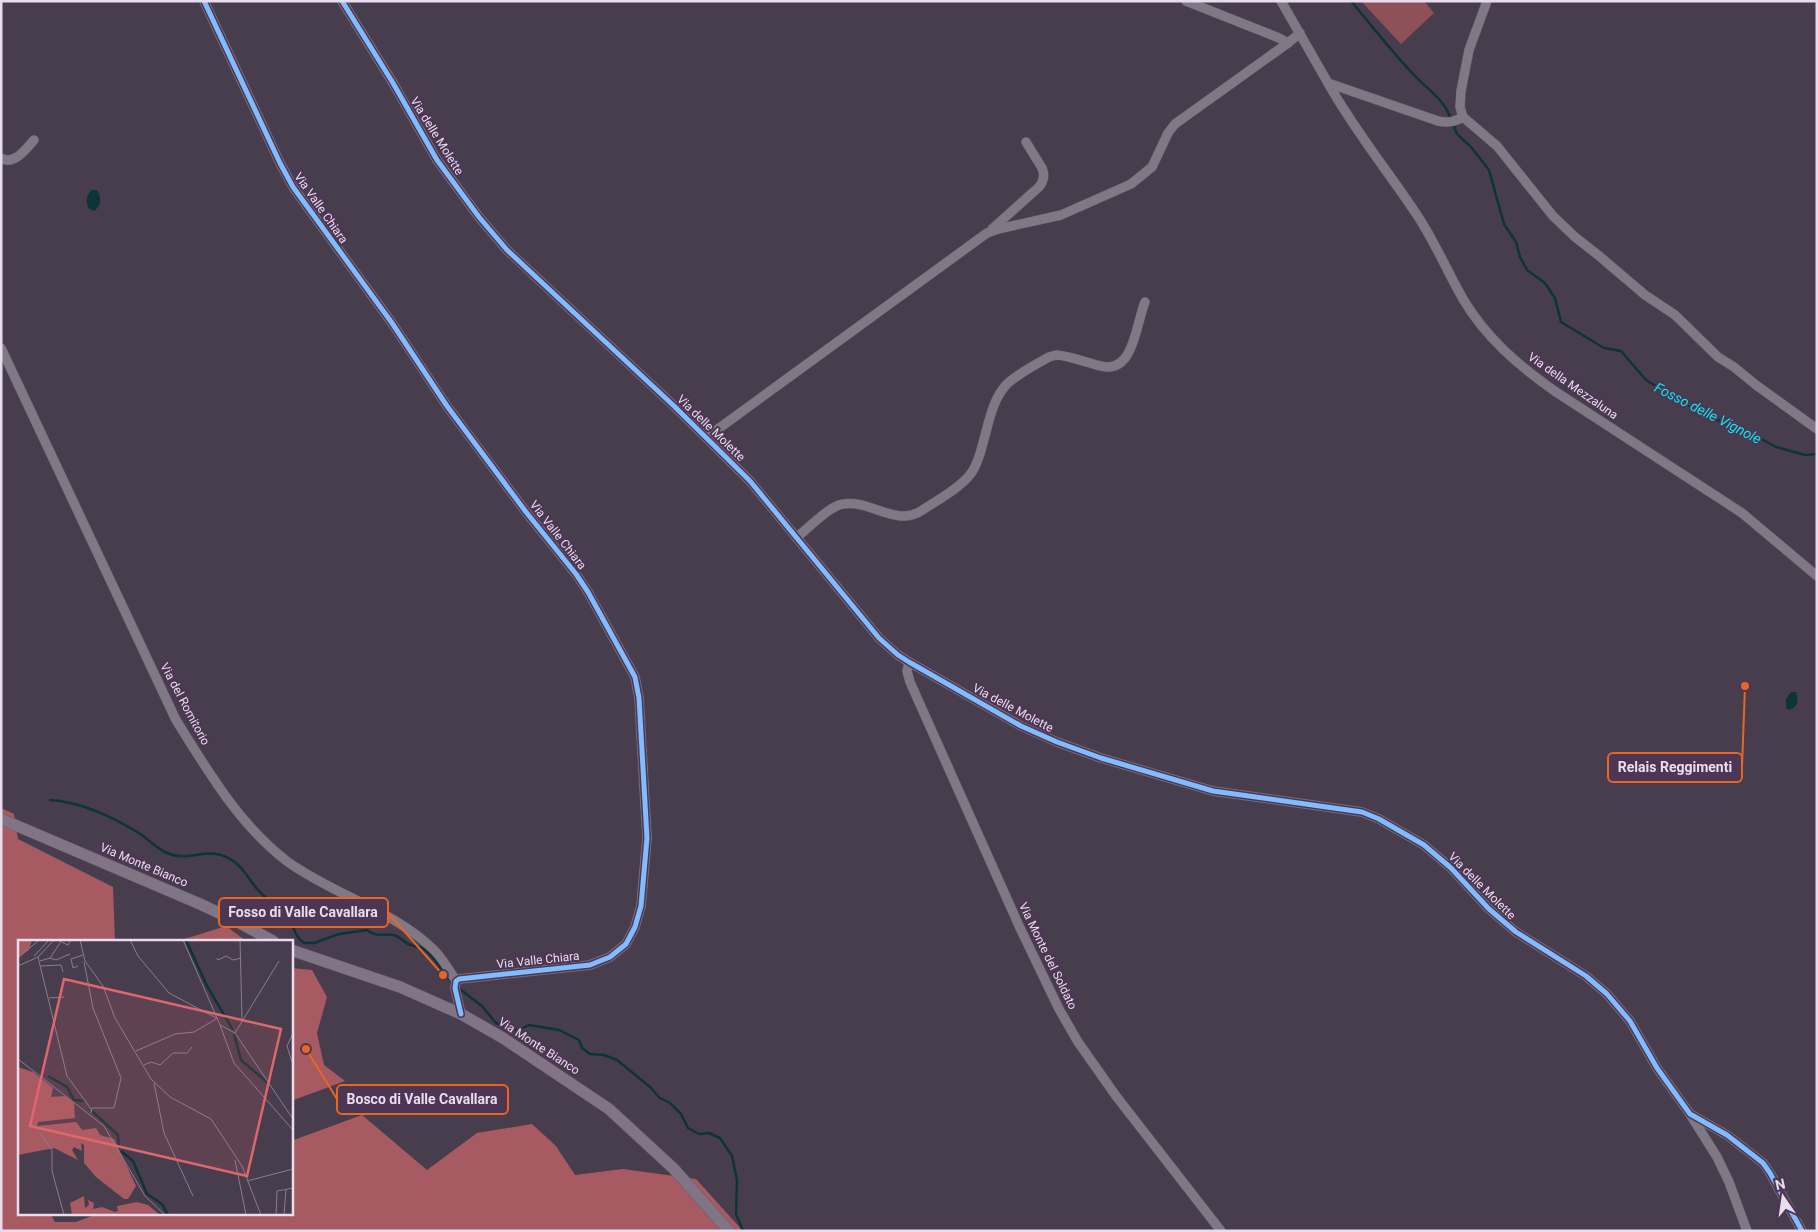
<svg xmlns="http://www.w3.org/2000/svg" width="1818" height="1232" font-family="Roboto,sans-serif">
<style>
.green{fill:#8d5157}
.forest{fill:#a75a61}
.water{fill:#0d3436}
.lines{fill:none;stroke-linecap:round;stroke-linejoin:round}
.stream{stroke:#0d3436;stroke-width:2.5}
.minor-casing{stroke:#675d6b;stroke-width:10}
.major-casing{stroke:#675d6b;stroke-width:12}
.minor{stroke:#817885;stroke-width:9}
.major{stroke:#807485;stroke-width:11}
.cycleway-casing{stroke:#4c3654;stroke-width:8}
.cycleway{stroke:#80bcff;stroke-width:5}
.labels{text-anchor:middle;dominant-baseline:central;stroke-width:4;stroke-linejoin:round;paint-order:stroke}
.street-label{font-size:12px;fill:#eadcef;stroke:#4c3654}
.water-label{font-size:14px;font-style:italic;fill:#06eaee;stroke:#4c3654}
.inset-river{fill:none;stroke:#0d3436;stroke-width:2.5}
.inset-road{fill:none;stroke:#897d8e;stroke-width:1}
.view{fill:#dd676e;fill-opacity:0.15;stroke:#dd676e;stroke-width:2.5}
.inset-edge{fill:none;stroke:#eadcef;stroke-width:2.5}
.leader{fill:none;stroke:#e86623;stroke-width:2}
.callout-dot{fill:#e86623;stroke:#4c3654;stroke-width:2}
.callout{fill:#4c3654;stroke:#e86623;stroke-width:2}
.callout-label{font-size:14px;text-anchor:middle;font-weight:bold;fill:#eadcef}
</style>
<rect width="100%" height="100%" fill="#483d4d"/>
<polygon class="green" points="1361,1 1424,1 1434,13 1401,44"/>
<g class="forest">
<polygon points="1,808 14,814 18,839 113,887 115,941 19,941 19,1213 50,1213 55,1222 76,1222 99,1213 291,1213 291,1141 362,1115 427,1170 477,1133 532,1124 556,1146 575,1175 623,1169 696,1179 743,1231 1,1231"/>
<polygon points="226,926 246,941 178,941"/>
<polygon points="291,968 312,970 327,997 317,1033 324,1065 345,1081 291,1101"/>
</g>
<g class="water">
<path d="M92,190H97C102,198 101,206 94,211L89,209C85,202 86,195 92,190Z"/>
<path d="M1791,692H1796C1799,700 1798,707 1789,710L1786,708V699Z"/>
</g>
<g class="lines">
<g class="stream">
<path d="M1351,1C1372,26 1392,52 1414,75C1428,90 1444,99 1451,119"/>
<polyline points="1453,124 1457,134 1471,147 1489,170 1504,224 1516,242 1520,257 1527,270 1545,283 1555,298 1561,322 1604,348 1621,351 1646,380 1692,408 1724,423 1752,434 1776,447 1805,455 1817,454"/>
<path d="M50,800C83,802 115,818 142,835C149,840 159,850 167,853C191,864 209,842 236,863C247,872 252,886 263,895C270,902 281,906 287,914C293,924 294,936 304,943H314L339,934L367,930C378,938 382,933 394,935C401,937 404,943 411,945C414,947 418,946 422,948C436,956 441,972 453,983"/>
<polyline points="457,987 482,1006 495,1022 508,1030 519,1030 529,1025 559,1030 579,1040 582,1048 590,1054 604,1055 617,1060 650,1087 660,1098 670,1103 681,1114 688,1128 699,1134 709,1133 720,1138 732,1156 737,1180 736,1214 743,1231"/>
</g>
<defs>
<g id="minor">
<polyline points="204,1 280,163 293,187 392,323 447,406 526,512 576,574 588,592 635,677 639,698 647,838 641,906 635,927 626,944 610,957 590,965 459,979 456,981 455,988 461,1014"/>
<polyline points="342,1 393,83 437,160 479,217 507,250 674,406 750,481 879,638 898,655 909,662 1021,726 1057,742 1101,758 1213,791 1362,812 1379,819 1424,845 1451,868 1489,909 1516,932 1586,976 1607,994 1630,1021 1657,1068 1690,1114 1727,1135 1763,1163 1770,1173 1802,1231"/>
<polyline points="1186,1 1279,38 1288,43 1300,33"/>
<polyline points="1281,1 1328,83"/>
<polyline points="1487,1 1469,50 1461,91 1460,107 1463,117 1497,146 1553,216 1575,237 1598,255 1645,295 1675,315 1718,357 1734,367 1756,385 1817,429"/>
<path d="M1463,117C1454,122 1448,123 1438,121L1328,83C1354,130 1388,171 1417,215C1435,242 1447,271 1463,299C1486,338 1519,366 1556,392L1742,513L1817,576"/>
<path d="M1,158C14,166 26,149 34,140"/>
<path d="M992,229L1039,187C1044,181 1045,175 1042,168L1026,142"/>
<path d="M1,348L176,720C208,771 239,825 288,862C334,895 393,910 434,950C443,959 449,970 456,981"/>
<polyline points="707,437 987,233 998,229 1061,215 1131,184 1152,167 1168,133 1175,124 1288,43"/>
<path d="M797,537C809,528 829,506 843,504C869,499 896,527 921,511C936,501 962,487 972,472C980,460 982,445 986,432C990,416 995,396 1007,384C1019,373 1035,365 1049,357L1056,355C1071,356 1087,363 1101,366C1134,375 1136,323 1145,302"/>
<polyline points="909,662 907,671 910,682 1020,928 1059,1009 1078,1042 1116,1096 1221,1231"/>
<polyline points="1690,1114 1717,1157 1729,1182 1747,1231"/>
</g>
<g id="major">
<polyline points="1,819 200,904 236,921 273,941"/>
<polyline points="291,950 400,987 461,1014 503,1038 609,1109 674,1169 729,1231"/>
</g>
</defs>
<use href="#minor" class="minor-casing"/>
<use href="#major" class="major-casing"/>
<use href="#minor" class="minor"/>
<use href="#major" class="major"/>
<defs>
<g id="cycleway">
<polyline points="204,1 280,163 293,187 392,323 447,406 526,512 576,574 588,592 635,677 639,698 647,838 641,906 635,927 626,944 610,957 590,965 459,979 456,981 455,988 461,1014"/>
<polyline points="342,1 393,83 437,160 479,217 507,250 674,406 750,481 879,638 898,655 909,662 1021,726 1057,742 1101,758 1213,791 1362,812 1379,819 1424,845 1451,868 1489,909 1516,932 1586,976 1607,994 1630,1021 1657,1068 1690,1114 1727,1135 1763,1163 1770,1173 1802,1231"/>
</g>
</defs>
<use href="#cycleway" class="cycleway-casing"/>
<use href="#cycleway" class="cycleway"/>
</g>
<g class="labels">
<g class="street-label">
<text transform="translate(437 136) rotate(58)">Via delle Molette</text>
<text transform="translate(321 208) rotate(55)">Via Valle Chiara</text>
<text transform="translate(1573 386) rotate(35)">Via della Mezzaluna</text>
<text transform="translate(711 428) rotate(44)">Via delle Molette</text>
<text transform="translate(558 535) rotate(52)">Via Valle Chiara</text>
<text transform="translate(185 704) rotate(62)">Via del Romitorio</text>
<text transform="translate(1013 708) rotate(28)">Via delle Molette</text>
<text transform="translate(144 865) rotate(23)">Via Monte Bianco</text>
<text transform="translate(1482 886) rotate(45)">Via delle Molette</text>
<text transform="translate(1048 956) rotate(64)">Via Monte del Soldato</text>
<text transform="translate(538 960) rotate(-6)">Via Valle Chiara</text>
<text transform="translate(539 1046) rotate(33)">Via Monte Bianco</text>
</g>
<g class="water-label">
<text transform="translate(1708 413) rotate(27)">Fosso delle Vignole</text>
</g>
</g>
<g transform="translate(18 940)">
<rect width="275" height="275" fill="#483d4d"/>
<path d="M0,0H14L11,10L0,17ZM0,127L15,132L35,148L33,157L47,156L56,163L57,178L20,182L19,186L58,182L64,190L78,188L82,195L96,199L118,246L110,259H106L78,237L66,223V205L63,203L64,211L56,207L54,210L60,220L36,208L0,215ZM66,256L67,268L71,265L70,260L76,263L75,269L84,267L97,272L100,271L99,266L119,262L130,265L142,275H54L52,263Z" fill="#a75a61"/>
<path class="inset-river" d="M168,0L189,46L215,90M216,94L223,120L250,143M30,136L49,147L56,160L66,161M74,171L100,195L101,208M103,211L115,221L129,254L144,264L150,275"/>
<path class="inset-road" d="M39,0L50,5L52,1M62,0L67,21L85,46L97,78L133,139L152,157L193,179L224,226L243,275M112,0L120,16L151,53L200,79M165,0L202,85M222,0L224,79M16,16L31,0M20,17L49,136L73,169M0,18L21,0M32,18L38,20L52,14M199,18L200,20L208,16L215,20L223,18M22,21L32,18L42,3M66,22L75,68L103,138L96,168H74L73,173M0,26L20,17L36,0M23,26L43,25L45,32M60,26L55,28L53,19L65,15M31,58L46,57M217,93L202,85L216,123L275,190M217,93L275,179M217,93L261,21M275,93L269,106L275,125M118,111L157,94L176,92L198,79M0,119L86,186L127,256L147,275M126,125L133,122L142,125L155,113H169L174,107M136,143L146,193L175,256M21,192L34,210V231L46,275M217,220L228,275M229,241L275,229M258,275L259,251L275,248M266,275L268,249"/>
<path class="view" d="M46,39L263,89L229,236L12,186Z"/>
<rect width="275" height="275" class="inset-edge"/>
</g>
<path class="leader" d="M1745 686L1742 767M443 975L388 913M306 1049L337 1099"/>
<g class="callout-dot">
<circle cx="1745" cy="686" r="5"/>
<circle cx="443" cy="975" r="5"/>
<circle cx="306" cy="1049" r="5"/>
</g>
<g class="callout">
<rect x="1608" y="753" width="134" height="29" rx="5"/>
<rect x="219" y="898" width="169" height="29" rx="5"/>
<rect x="337" y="1085" width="171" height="29" rx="5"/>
</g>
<g class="callout-label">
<text x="1675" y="772">Relais Reggimenti</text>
<text x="303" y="917">Fosso di Valle Cavallara</text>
<text x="422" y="1104">Bosco di Valle Cavallara</text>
</g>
<rect width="1818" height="1232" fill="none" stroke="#eadcef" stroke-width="5"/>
<g transform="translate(1783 1197) rotate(347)" stroke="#4c3654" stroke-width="4" paint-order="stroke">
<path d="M0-4L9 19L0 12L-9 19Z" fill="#eadcef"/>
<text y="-8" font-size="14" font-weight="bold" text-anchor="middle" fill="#eadcef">N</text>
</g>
</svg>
